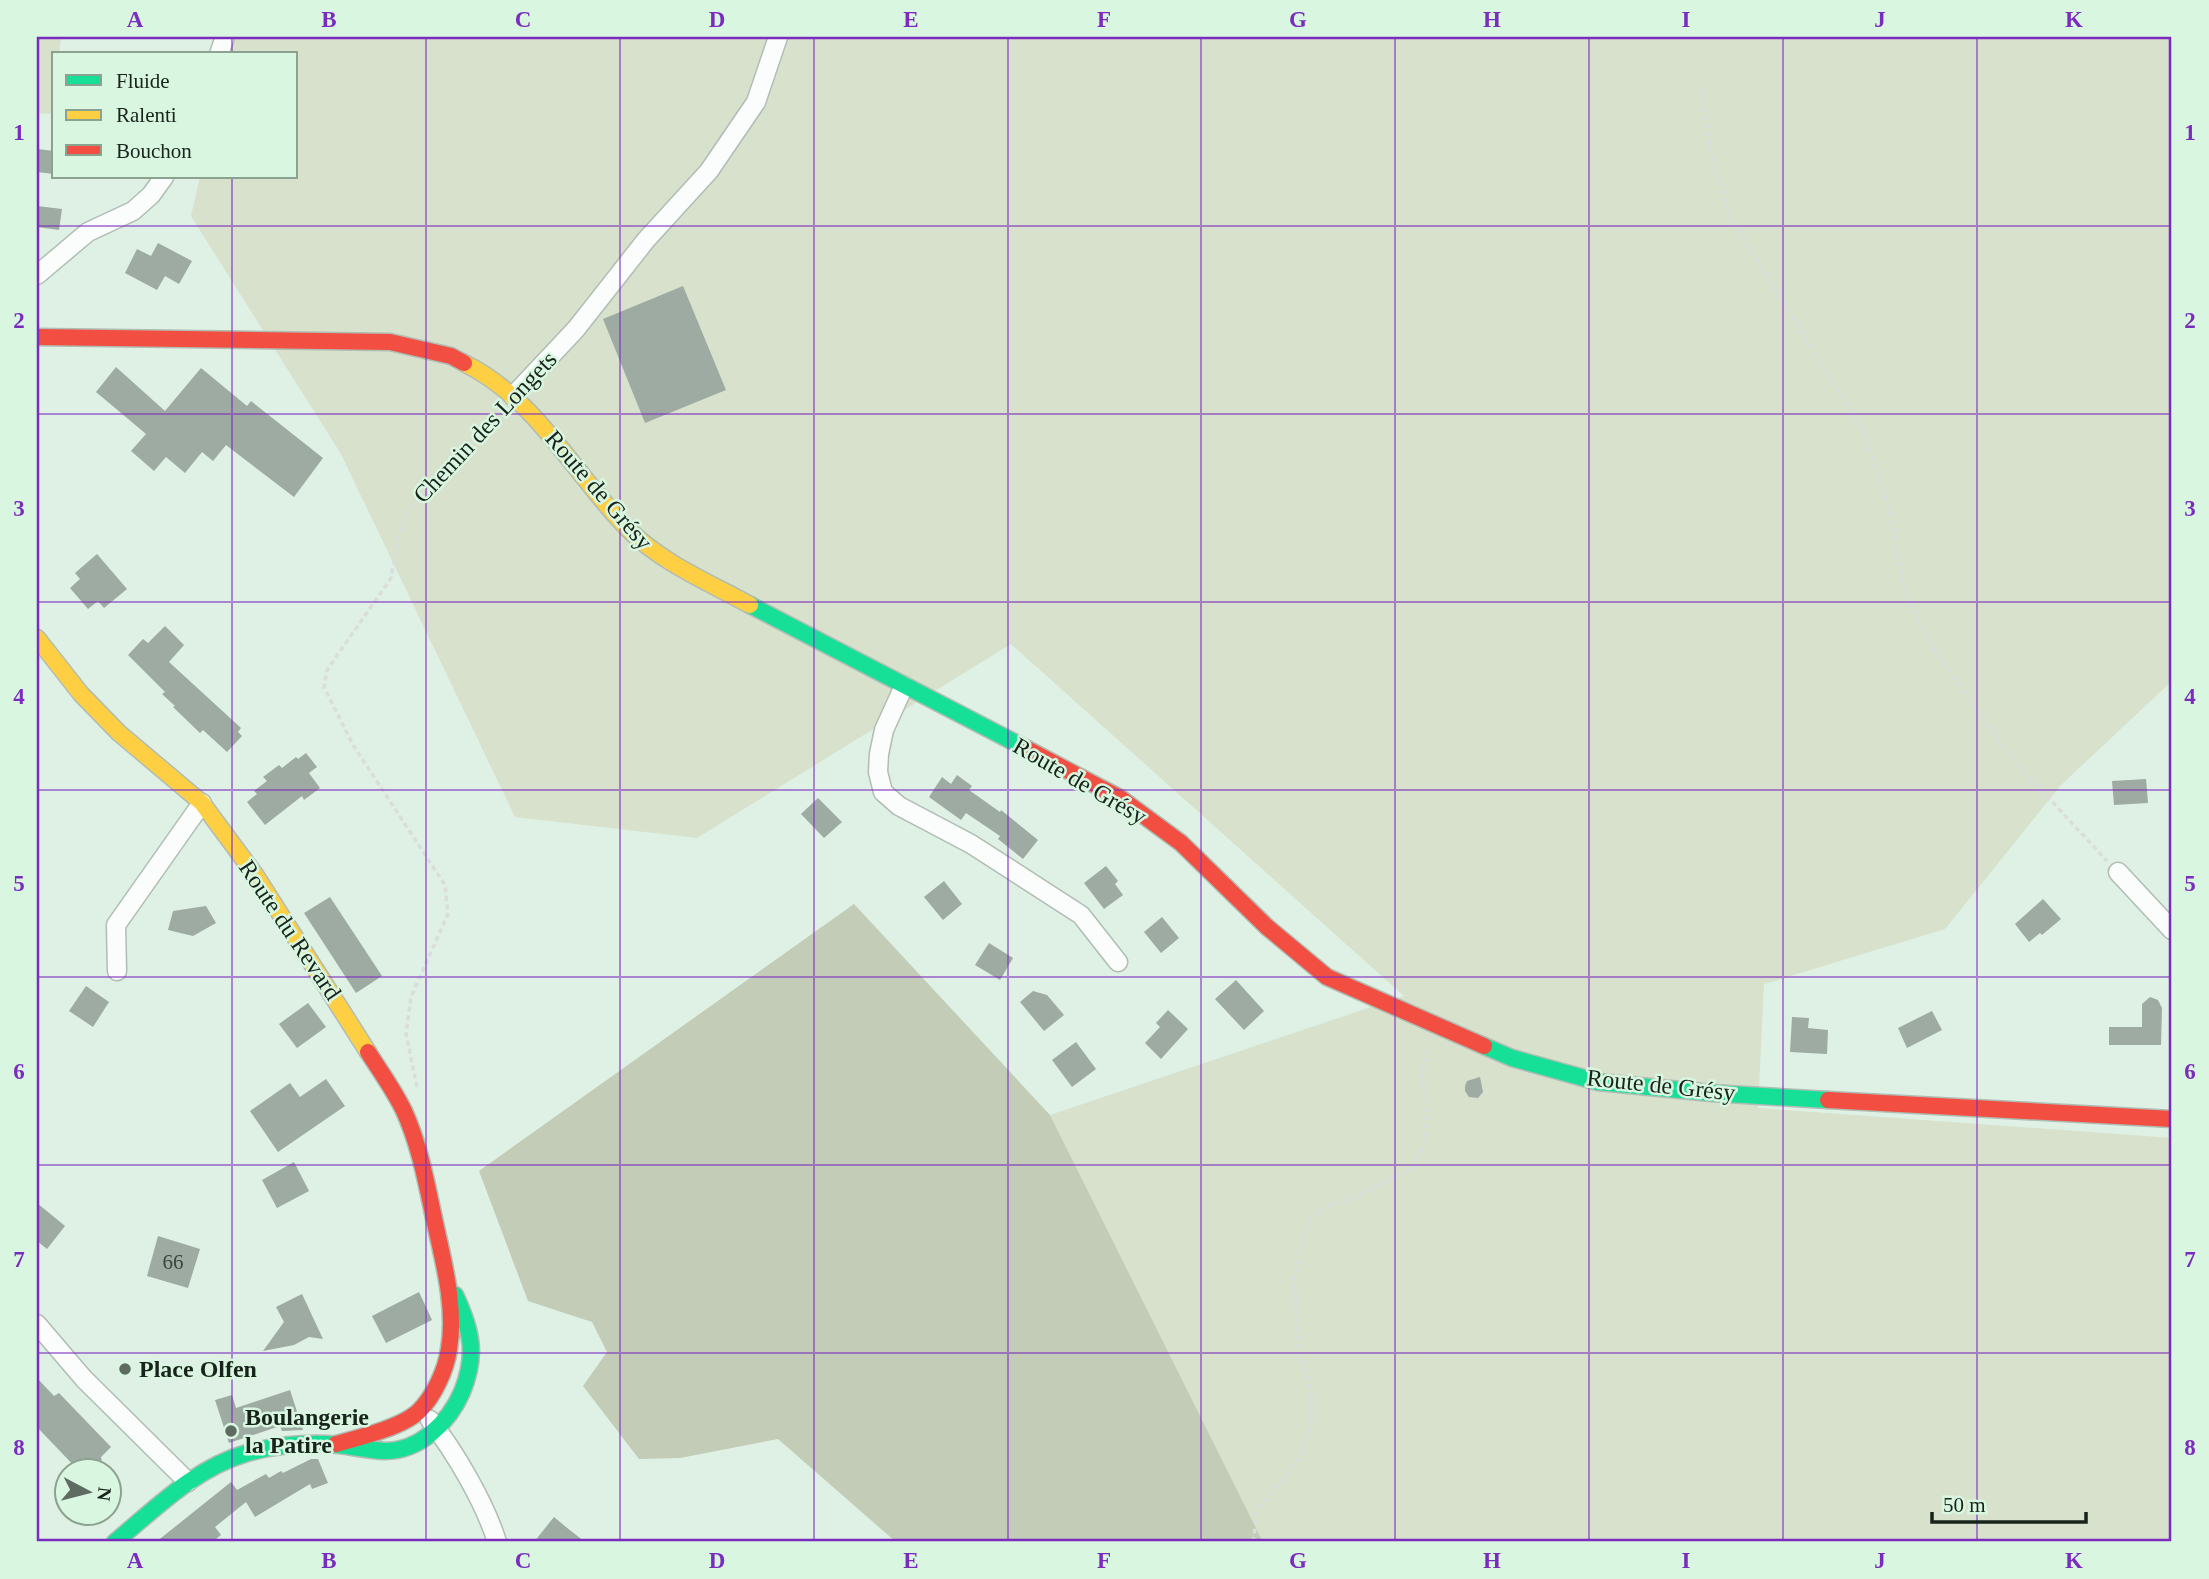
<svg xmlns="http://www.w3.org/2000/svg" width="2209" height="1579" font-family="Georgia,serif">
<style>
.green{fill:#d7e1cc}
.forest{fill:#c2ccb6}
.building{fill:#9daba3}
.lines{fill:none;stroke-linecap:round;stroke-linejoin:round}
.street-casing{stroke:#b0bdb4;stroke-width:21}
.fast-casing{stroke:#b0bdb4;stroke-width:19}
.slow-casing{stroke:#b0bdb4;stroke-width:19}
.jam-casing{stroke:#b0bdb4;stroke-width:19}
.path{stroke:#d9dedb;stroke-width:3.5;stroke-dasharray:5 3.5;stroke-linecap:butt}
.street{stroke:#fafdfb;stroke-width:18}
.fast{stroke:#16e098;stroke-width:16}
.slow{stroke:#ffcf43;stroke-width:16}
.jam{stroke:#f24e42;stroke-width:16}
.grid{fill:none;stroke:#7b2cbf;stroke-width:2;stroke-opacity:0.55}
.poi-dot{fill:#5e6b61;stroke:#d9f6e0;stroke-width:2.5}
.labels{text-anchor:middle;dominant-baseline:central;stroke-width:5;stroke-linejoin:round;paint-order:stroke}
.number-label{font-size:21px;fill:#39453d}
.street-label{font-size:24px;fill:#18231b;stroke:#d9f6e0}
.poi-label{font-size:24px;font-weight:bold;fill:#18231b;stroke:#d9f6e0;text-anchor:start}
.neatline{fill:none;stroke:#7b2cbf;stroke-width:2.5}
.grid-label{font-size:23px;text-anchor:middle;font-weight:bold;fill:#7b2cbf}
</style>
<rect width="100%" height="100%" fill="#dff0e4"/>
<g class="green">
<polygon points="37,37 61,37 59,54 54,54 53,114 37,113"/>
<polygon points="231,37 2172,37 2172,681 2061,785 1945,929 1764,984 1758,1108 2172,1138 2172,1542 1263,1542 1050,1115 1404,996 1011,644 697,838 515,817 341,454 191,216 200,177 296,177 296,54 227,54"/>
</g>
<polygon class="forest" points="854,904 1050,1115 1263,1542 896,1542 778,1439 680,1458 639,1459 583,1386 607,1352 592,1322 528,1301 479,1171"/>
<g class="building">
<polygon points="37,149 54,151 54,174 37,172"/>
<polygon points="37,206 62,209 59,230 37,227"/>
<polygon points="158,243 192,261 179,284 165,276 157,290 125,273 137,249 151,256"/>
<polygon points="683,286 726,390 645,423 603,319"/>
<polygon points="116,367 165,411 201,368 247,406 251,401 323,458 294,497 226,445 213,461 202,452 185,473 166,457 154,471 131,451 146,434 96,392"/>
<polygon points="97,554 127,589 104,608 98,601 88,609 70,588 80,579 75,573"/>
<polygon points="165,626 184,645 169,662 241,728 238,732 242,736 227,752 203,730 200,733 173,707 175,706 162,694 165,692 128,655 143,639 148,643"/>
<polygon points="306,753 317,767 309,773 320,788 304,800 302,796 265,825 247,802 257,794 254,791 267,781 263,777 279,765 282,768 296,757 298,759"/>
<polygon points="957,775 972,786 969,790 1000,812 1001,810 1038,840 1023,859 998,839 1000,836 966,813 961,820 929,797 942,777 951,784"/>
<polygon points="2146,779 2148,803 2114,805 2112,781"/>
<polygon points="818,798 842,822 824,838 801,814"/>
<polygon points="1106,866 1118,881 1115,884 1123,895 1104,909 1084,883"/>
<polygon points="944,881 962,904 943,920 924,897"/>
<polygon points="330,897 382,976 356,993 304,913"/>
<polygon points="2043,899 2061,919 2042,935 2040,933 2029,942 2015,924"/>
<polygon points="206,906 216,923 193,936 168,930 173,911"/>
<polygon points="1162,917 1179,938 1161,953 1144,932"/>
<polygon points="989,943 1013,958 1000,980 975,965"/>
<polygon points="1236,980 1264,1011 1244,1030 1215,999"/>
<polygon points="86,986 109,1002 93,1027 69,1011"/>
<polygon points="1033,991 1047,995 1064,1015 1044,1031 1020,1002"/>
<polygon points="2150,997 2158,1000 2162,1008 2161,1045 2109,1045 2109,1027 2142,1027 2142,1004"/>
<polygon points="308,1003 326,1027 297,1048 279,1024"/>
<polygon points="1168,1010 1188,1029 1161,1059 1145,1043 1160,1027 1156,1023"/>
<polygon points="1932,1011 1942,1030 1907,1048 1898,1028"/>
<polygon points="1792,1017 1809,1018 1808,1028 1828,1030 1827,1054 1790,1052"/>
<polygon points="1076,1042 1096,1069 1072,1087 1052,1060"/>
<polygon points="1480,1077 1483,1092 1478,1098 1469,1097 1465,1091 1465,1086 1467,1081"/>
<polygon points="326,1079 345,1106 278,1152 250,1111 290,1083 300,1097"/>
<polygon points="294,1162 309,1191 277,1208 262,1180"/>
<polygon points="37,1203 65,1226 47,1249 37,1241"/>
<polygon points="158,1236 200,1249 188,1288 147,1276"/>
<polygon points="419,1292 432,1320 386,1343 372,1316"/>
<polygon points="302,1294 323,1339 309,1337 294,1345 263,1351 284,1322 276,1307"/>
<polygon points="37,1378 54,1396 59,1393 111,1447 101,1457 102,1463 94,1471 79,1471 37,1427"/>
<polygon points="290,1390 303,1430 282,1431 280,1426 229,1443 215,1400 232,1395 236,1408"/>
<polygon points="311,1459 318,1459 328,1483 312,1489 310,1484 255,1517 246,1502 215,1527 221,1535 212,1542 156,1542 231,1482 237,1490 266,1474 269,1478 281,1471 283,1473"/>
<polygon points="554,1517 566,1527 585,1542 534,1542"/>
</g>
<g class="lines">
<defs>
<g id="street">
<polyline points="219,54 225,37"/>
<polyline points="37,275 88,232 133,211 151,195 164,177"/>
<polyline points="513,396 576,329 646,240 709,171 756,102 778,37"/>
<polyline points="904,686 884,730 879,754 878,772 883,792 899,806 971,844 1081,915 1118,962"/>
<polyline points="2118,872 2172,930"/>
<polyline points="117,971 116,925 202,803"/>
<polyline points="37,1324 84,1379 188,1482"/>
<path d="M430,1420C455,1452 485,1503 497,1542"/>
</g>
<g id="fast">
<polyline points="750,605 1027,749"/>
<polyline points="1484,1046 1512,1058 1598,1082 1711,1093 1828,1100"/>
<path d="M115,1542C156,1508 195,1468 247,1453C272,1446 301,1443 327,1444C346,1445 366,1450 385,1451C420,1451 449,1422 462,1392C477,1355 472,1331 455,1295"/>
</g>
<g id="slow">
<path d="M464,363C537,399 573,473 628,529C662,563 708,582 750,605"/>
<polyline points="37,638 81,694 119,733 202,803 256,876 368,1052"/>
</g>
<g id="jam">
<polyline points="37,337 390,342 451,356 464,363"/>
<polyline points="1027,749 1120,798 1181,843 1267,927 1327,977 1484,1046"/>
<polyline points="1828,1100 2172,1119"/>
<path d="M336,1444C358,1438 403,1427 419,1411C434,1396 446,1370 449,1349C456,1308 444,1264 435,1223C427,1186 420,1146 404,1111C394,1090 380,1071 368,1052"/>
</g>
</defs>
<use href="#street" class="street-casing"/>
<use href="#fast" class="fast-casing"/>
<use href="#slow" class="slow-casing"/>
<use href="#jam" class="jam-casing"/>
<g class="path">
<polyline points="1701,90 1711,152 1731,218 1866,435 1892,517 1903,586 1928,640 1983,719 2022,769 2107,861"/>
<polyline points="417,1087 406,1034 411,997 448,914 445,885 353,745 324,687 327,670 391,578 398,538 405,514 498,412"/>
<polyline points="1253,1542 1258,1510 1300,1457 1311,1428 1311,1390 1299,1350 1294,1280 1308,1223 1324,1207 1353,1198 1413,1168 1424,1144 1428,1110 1421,1074 1429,1049 1434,1047"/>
</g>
<use href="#street" class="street"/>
<use href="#fast" class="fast"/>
<use href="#slow" class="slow"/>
<use href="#jam" class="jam"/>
</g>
<path class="grid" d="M232,37V54M426,37V1542M620,37V1542M814,37V1542M1008,37V1542M1201,37V1542M1395,37V1542M1589,37V1542M1783,37V1542M1977,37V1542M232,177V1542M37,226H2172M37,414H2172M37,602H2172M37,790H2172M37,977H2172M37,1165H2172M37,1353H2172"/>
<g class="poi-dot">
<circle cx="125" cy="1369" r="7"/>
<circle cx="231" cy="1431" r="7"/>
</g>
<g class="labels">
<g class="number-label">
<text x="173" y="1262">66</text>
</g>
<g class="street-label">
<text transform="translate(485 427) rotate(-47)">Chemin des Longets</text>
<text transform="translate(599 490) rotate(49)">Route de Grésy</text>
<text transform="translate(1080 781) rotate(30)">Route de Grésy</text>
<text transform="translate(290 930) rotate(56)">Route du Revard</text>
<text transform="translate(1661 1085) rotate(6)">Route de Grésy</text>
</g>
<g class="poi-label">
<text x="139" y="1369">Place Olfen</text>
<text x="245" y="1417">Boulangerie<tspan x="245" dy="28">la Patire</tspan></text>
</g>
</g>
<rect width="2209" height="1579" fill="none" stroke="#d9f6e0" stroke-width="77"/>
<rect x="52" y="52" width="245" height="126" fill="#d9f6e0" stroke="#8ca291" stroke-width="2"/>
<rect x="66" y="75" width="35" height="10" fill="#16e098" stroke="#8ca291" stroke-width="2"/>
<text x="116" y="88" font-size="21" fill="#18231b">Fluide</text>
<rect x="66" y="110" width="35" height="10" fill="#ffcf43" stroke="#8ca291" stroke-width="2"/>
<text x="116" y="122" font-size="21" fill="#18231b">Ralenti</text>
<rect x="66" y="145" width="35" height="10" fill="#f24e42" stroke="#8ca291" stroke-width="2"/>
<text x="116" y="158" font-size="21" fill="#18231b">Bouchon</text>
<g transform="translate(88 1492) rotate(97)"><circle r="33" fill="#d9f6e0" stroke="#8ca291" stroke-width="2"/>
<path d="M0-5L12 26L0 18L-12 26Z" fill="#5e6b61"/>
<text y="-10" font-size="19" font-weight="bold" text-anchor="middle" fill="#18231b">N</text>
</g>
<path d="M1932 1512v10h154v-10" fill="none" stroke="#18231b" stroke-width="3.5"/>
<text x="1943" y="1512" font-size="21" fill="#18231b" stroke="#d9f6e0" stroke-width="5" paint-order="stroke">50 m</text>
<rect x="38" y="38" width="2132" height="1502" class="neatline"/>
<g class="grid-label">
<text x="135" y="27">A</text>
<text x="329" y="27">B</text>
<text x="523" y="27">C</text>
<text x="717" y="27">D</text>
<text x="911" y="27">E</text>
<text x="1104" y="27">F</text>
<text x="1298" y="27">G</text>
<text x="1492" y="27">H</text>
<text x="1686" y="27">I</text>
<text x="1880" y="27">J</text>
<text x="2074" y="27">K</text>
<text x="19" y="140">1</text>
<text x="2190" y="140">1</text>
<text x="19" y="328">2</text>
<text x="2190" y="328">2</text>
<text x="19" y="516">3</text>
<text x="2190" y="516">3</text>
<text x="19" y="704">4</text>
<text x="2190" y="704">4</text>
<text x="19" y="891">5</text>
<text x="2190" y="891">5</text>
<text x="19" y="1079">6</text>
<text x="2190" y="1079">6</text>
<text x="19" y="1267">7</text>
<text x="2190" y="1267">7</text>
<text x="19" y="1455">8</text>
<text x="2190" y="1455">8</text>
<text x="135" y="1568">A</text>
<text x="329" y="1568">B</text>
<text x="523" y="1568">C</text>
<text x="717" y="1568">D</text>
<text x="911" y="1568">E</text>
<text x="1104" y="1568">F</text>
<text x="1298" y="1568">G</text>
<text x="1492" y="1568">H</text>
<text x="1686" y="1568">I</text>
<text x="1880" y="1568">J</text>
<text x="2074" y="1568">K</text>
</g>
</svg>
